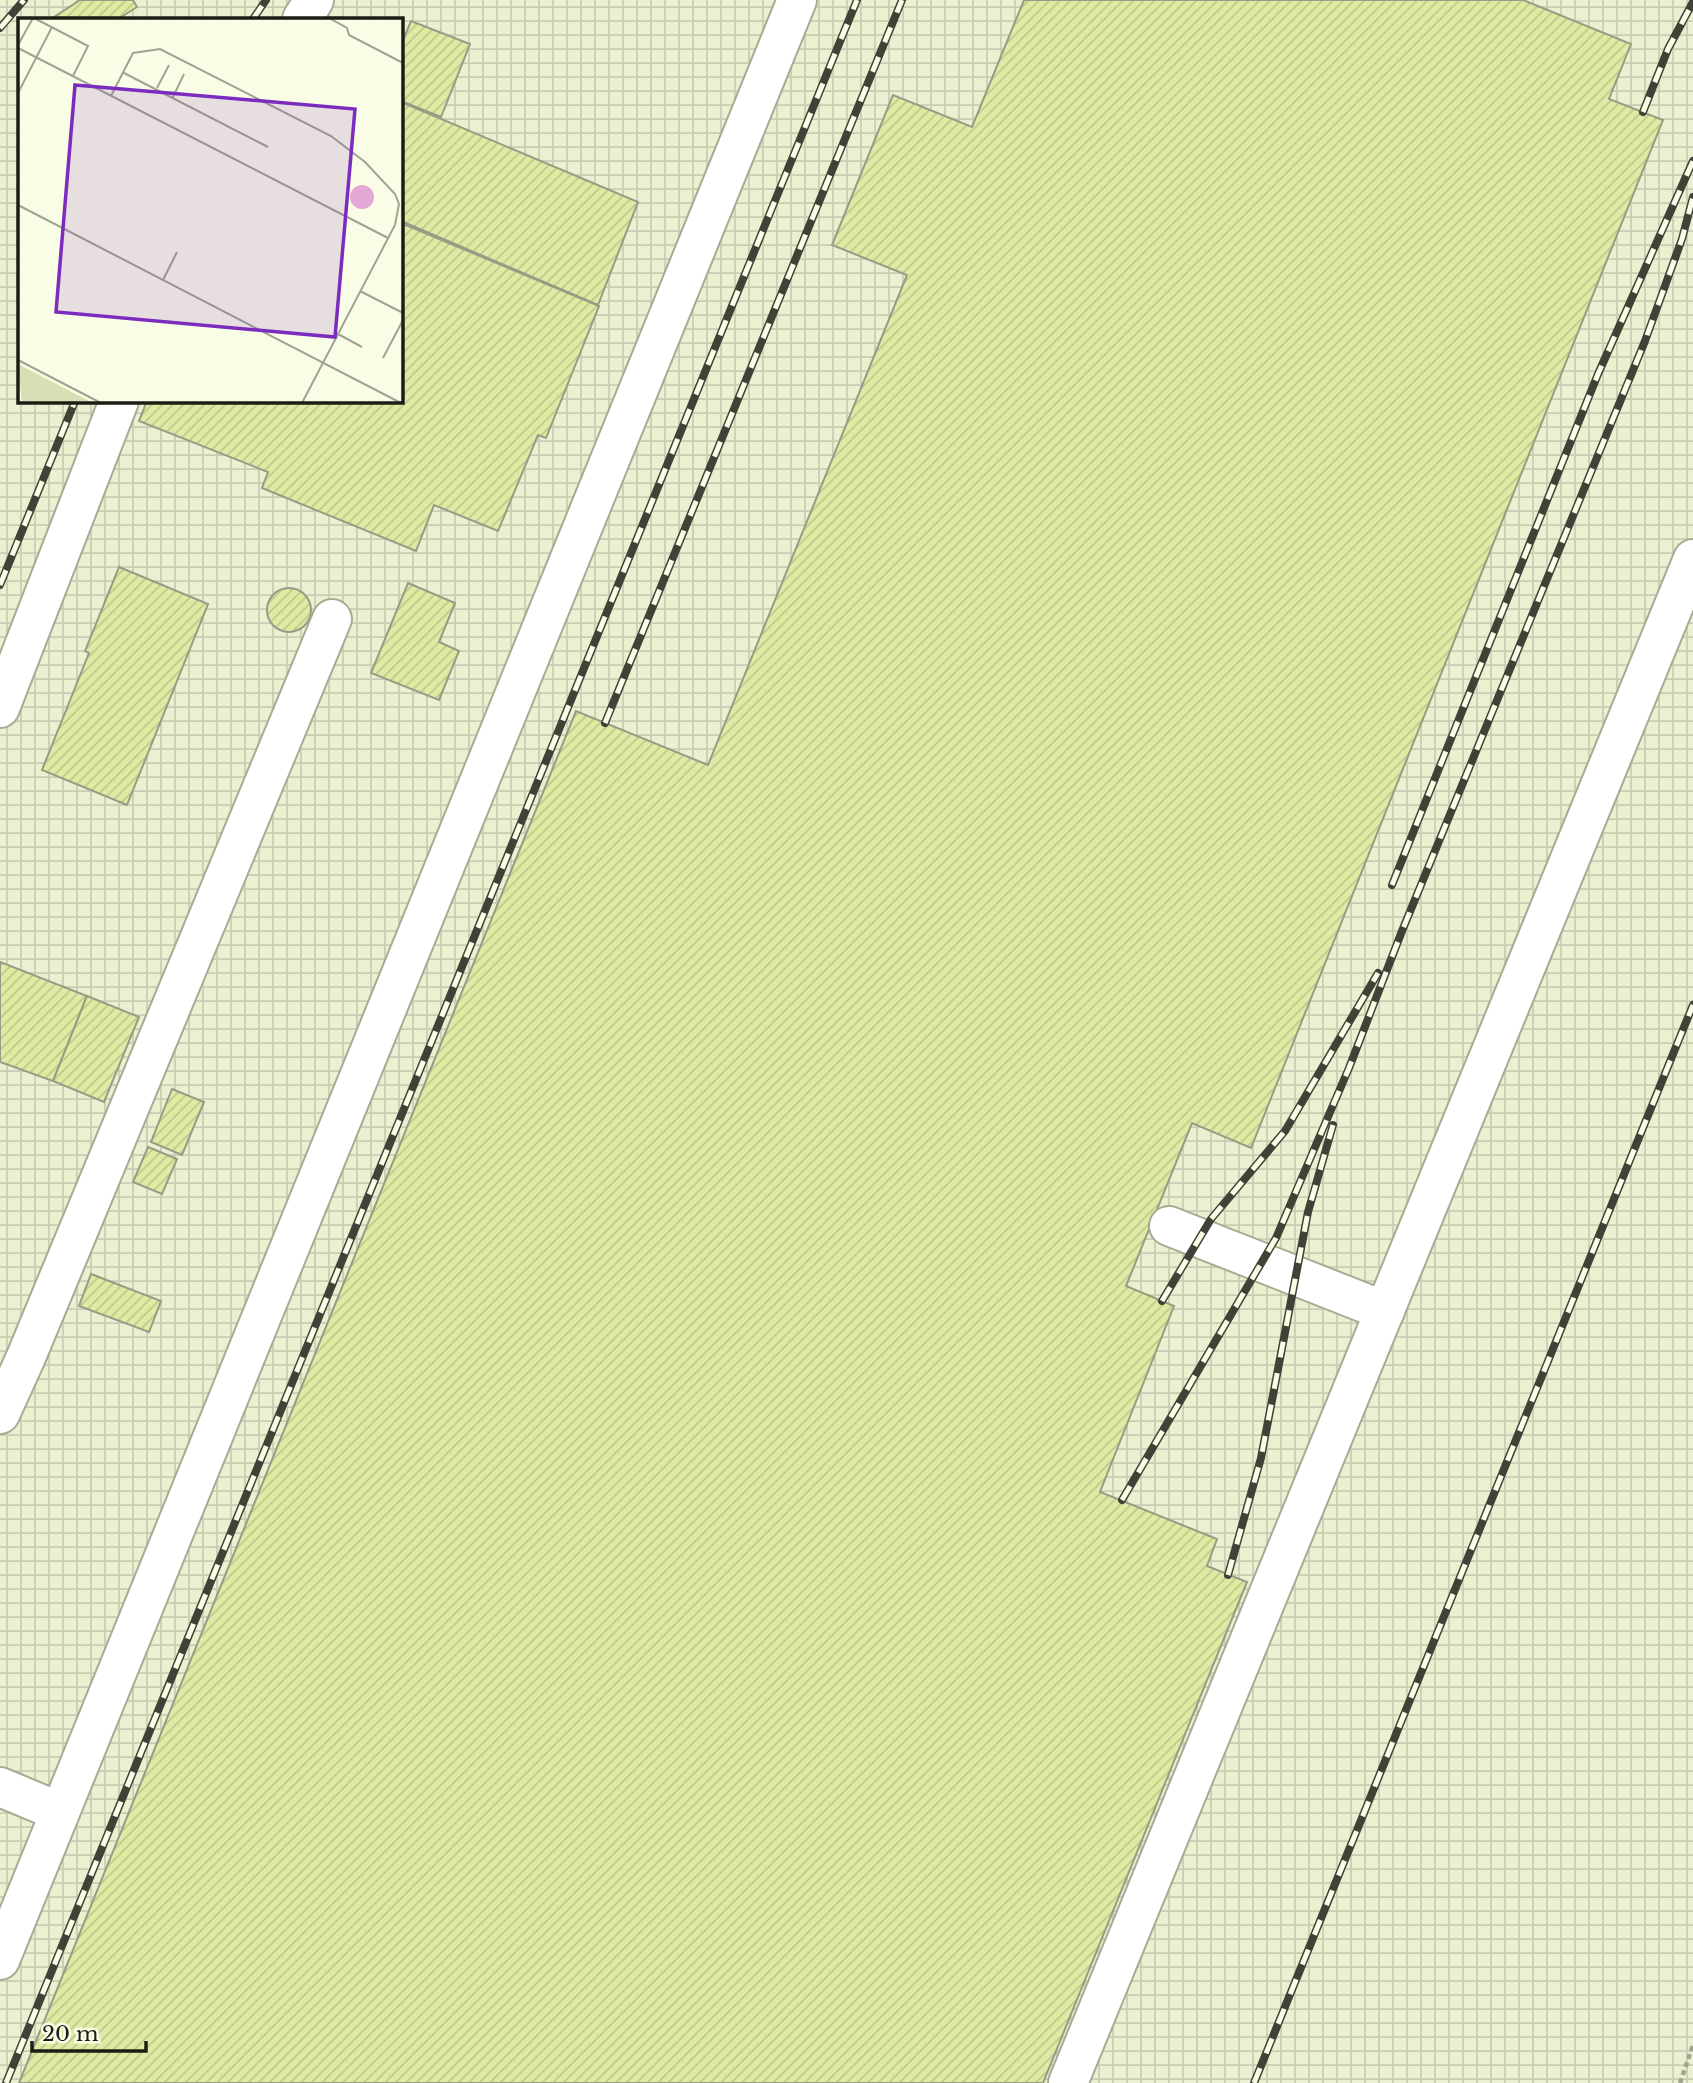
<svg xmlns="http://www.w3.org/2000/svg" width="1693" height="2083" font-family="'Libre Baskerville',serif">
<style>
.industrial{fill:url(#industrial-grid);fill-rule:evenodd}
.building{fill:url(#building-hatch);stroke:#989b85;stroke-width:2}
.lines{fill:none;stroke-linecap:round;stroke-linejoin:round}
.minor-casing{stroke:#a7ab94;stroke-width:42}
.path{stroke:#a2a493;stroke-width:4.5;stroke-dasharray:5 3.5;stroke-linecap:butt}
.minor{stroke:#fff;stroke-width:38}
.rail-casing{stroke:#414237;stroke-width:8}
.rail{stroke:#fafde5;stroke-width:5;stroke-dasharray:16;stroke-linecap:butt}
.inset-road{fill:none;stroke:#a1a392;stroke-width:2}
.view{fill:#7b2cbf;fill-opacity:0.15;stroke:#7b2cbf;stroke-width:3.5}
.inset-edge{fill:none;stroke:#1c1d15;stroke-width:3.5}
</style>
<defs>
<pattern id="industrial-grid" width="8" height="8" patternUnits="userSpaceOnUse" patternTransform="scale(1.75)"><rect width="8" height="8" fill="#ecf0d1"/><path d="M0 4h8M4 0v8" fill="none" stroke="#cacdb3"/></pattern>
<pattern id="building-hatch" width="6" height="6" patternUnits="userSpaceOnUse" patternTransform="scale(1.75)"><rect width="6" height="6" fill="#e1eaa2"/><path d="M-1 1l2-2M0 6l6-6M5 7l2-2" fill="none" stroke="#c0c88b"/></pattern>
</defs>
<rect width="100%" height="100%" fill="#fafde5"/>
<path class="industrial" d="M0,0H1693V2083H0ZM19,19H401V401H19Z"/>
<g class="building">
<polygon points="80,0 133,0 137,7 118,19 51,19"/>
<polygon points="1024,0 1523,0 1631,44 1609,99 1663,120 1251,1148 1192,1123 1126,1286 1174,1306 1100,1492 1217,1539 1207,1566 1247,1582 1043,2083 19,2083 576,711 708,765 907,275 832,245 893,95 972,127"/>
<polygon points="411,21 470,44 441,117 401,101 401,45"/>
<polygon points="401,102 638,202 598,305 401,221"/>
<polygon points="401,223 599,306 546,438 538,435 498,531 434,505 416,551 262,488 268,472 139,421 147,401 401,401"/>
<polygon points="119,567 208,604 127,805 42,770 89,653 85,651"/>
<polygon points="408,583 455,603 439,642 459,651 439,700 371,673"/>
<circle cx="289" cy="610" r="22"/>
<polygon points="0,962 87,996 53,1081 0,1062"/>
<polygon points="87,996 139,1017 104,1102 53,1081"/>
<polygon points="172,1089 204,1102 182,1155 151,1142"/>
<polygon points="148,1147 177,1159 162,1194 133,1182"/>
<polygon points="91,1274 161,1301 149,1332 79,1306"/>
</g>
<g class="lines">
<defs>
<g id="minor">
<polyline points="302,19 314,0"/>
<polyline points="0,708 119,401"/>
<polyline points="1169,1226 1385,1311"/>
<polyline points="0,1414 26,1357 332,619"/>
<polyline points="0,1787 60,1812"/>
<polyline points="0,1960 797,0"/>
<polyline points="1068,2083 1693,559"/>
</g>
</defs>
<use href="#minor" class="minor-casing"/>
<polyline class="path" points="1680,2083 1693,2045"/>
<use href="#minor" class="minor"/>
<defs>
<g id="rail">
<polyline points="253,19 266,0"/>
<polyline points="0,28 24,0"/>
<polyline points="1643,112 1668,49 1693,2"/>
<polyline points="0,585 75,401"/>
<polyline points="605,723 902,0"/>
<polyline points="1392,885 1598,374 1693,161"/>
<polyline points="1162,1301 1211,1219 1285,1131 1378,973"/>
<polyline points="1122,1500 1276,1238 1349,1068 1402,931 1645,341 1682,239 1693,197"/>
<polyline points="1228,1575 1261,1458 1308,1212 1333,1125"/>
<polyline points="6,2083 857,0"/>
<polyline points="1254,2083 1693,1005"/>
</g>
</defs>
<use href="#rail" class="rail-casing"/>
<use href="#rail" class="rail"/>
</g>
<g transform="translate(18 18)">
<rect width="385" height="385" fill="#fafde5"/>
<path d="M0,346L75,385H4Z" fill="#d8dfb4"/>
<path d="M332 179a12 12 0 1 1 24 0a12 12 0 1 1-24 0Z" fill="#e4a8d7"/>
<path class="inset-road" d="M16,0L70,28L55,58M311,0L329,10L331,17L385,45M0,27L15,0M0,30L370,220M106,55L250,129M139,70L151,47M0,75L34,9M93,78L115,35L142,31L313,118L347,144L377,176L381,186L377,207L284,385M155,79L166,56M0,187L383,385M145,262L159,234M342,273L385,295M320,316L344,329M365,340L385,302M0,342L83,385"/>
<path class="view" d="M57,67L337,91L317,319L38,294Z"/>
<rect width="385" height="385" class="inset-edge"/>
</g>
<path d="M32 2041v10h114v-10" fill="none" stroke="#1c1d15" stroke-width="3.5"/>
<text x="42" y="2041" font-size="21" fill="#1c1d15" stroke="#fafde5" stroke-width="5" paint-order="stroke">20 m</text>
</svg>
